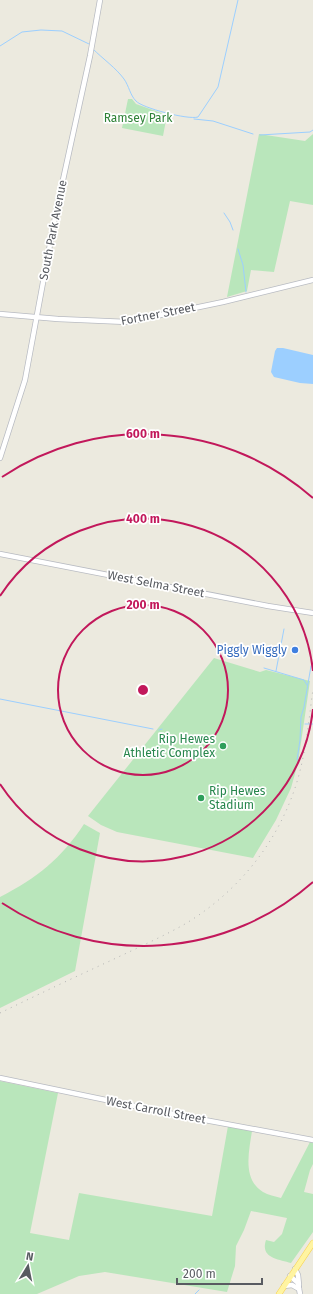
<svg xmlns="http://www.w3.org/2000/svg" width="313" height="1294" font-family="'Fira Sans',sans-serif">
<style>
.green{fill:#b9e6bb}
.water{fill:#9ccfff}
.lines{fill:none;stroke-linecap:round;stroke-linejoin:round}
.stream{stroke:#9ccfff;stroke-width:1}
.secondary-casing{stroke:#b8bbc2;stroke-width:6}
.primary-casing{stroke:#f9d14b;stroke-width:6}
.secondary{stroke:#fff;stroke-width:4.5}
.primary{stroke:#fff4a1;stroke-width:5}
.rail{stroke:#b3b4b4;stroke-width:1;stroke-dasharray:1 5;stroke-linecap:butt}
.ring{fill:none;stroke:#c2185b;stroke-width:2}
.shop-dot{fill:#3f7fe0;stroke:#fff;stroke-width:1.5}
.leisure-dot{fill:#2e9e5b;stroke:#fff;stroke-width:1.5}
.labels{text-anchor:middle;dominant-baseline:central;stroke-width:3.5;stroke-linejoin:round;paint-order:stroke}
.park-label{font-size:12px;fill:#2e8237;stroke:#fff}
.street-label{font-size:12px;fill:#585b61;stroke:#fff}
.shop-label{font-size:12px;fill:#366cbe;stroke:#fff;text-anchor:end}
.leisure-label{font-size:12px;fill:#27864d;stroke:#fff;text-anchor:end}
.centre{fill:#c2185b;stroke:#fff;stroke-width:2}
.ring-label{font-size:12px;text-anchor:middle;font-weight:bold;fill:#c2185b;stroke:#fff;stroke-width:3.5;stroke-linejoin:round;paint-order:stroke}
</style>
<rect width="100%" height="100%" fill="#eceadf"/>
<g class="green">
<polygon points="128,99 132,99 136,104 167,115 163,136 122,128"/>
<polygon points="259,134 305,141 313,134 313,205 290,201 274,272 251,270 247,291 227,297"/>
<polygon points="214,658 260,672 266,670 310,681 298,763 291,788 276,820 253,858 117,832 101,825 88,816"/>
<path d="M84,824L100,833L75,971L0,1008V897C37,878 61,859 84,824Z"/>
<path d="M0,1081L58,1093L30,1233L69,1240L79,1193L212,1216L228,1126L252,1131C249,1151 242,1179 263,1192C268,1195 275,1196 281,1198L310,1142L313,1143V1164L310,1170L304,1192L313,1194V1232L291,1263C278,1259 260,1258 266,1240L274,1242L282,1234L287,1218L251,1211L244,1230L236,1246L235,1266L227,1292L105,1272L79,1276L37,1294H0Z"/>
</g>
<polygon class="water" points="277,348 283,348 313,355 313,384 300,383 274,377 271,372 275,351"/>
<g class="lines">
<g class="stream">
<polyline points="0,46 22,32 41,30 62,31 89,44"/>
<path d="M93,49C103,59 116,68 124,79C129,86 130,95 136,101C142,108 188,120 198,117L218,87L238,0"/>
<polyline points="194,119 213,121 253,134"/>
<polyline points="260,135 310,132 313,130"/>
<polyline points="224,213 230,222 233,230"/>
<polyline points="238,249 243,265 246,292"/>
<polyline points="264,668 304,680 307,685"/>
<polyline points="276,671 284,629"/>
<polyline points="0,699 153,729"/>
<polyline points="305,724 313,724"/>
<polyline points="159,730 162,729"/>
<polyline points="297,760 300,740 301,717 304,707 311,666"/>
<polyline points="195,1294 199,1290"/>
</g>
<defs>
<g id="secondary">
<polyline points="0,314 58,319 127,322 223,302 313,280"/>
<polyline points="0,458 25,380 56,212 90,56 100,0"/>
<polyline points="0,554 268,606 313,613"/>
<polyline points="0,1078 183,1116 313,1140"/>
<polyline points="295,1269 298,1275 299,1285"/>
<polyline points="290,1276 298,1283 300,1294"/>
<polyline points="284,1286 292,1285 299,1289"/>
</g>
<polyline id="primary" points="279,1294 313,1243"/>
</defs>
<use href="#secondary" class="secondary-casing"/>
<use href="#primary" class="primary-casing"/>
<use href="#secondary" class="secondary"/>
<use href="#primary" class="primary"/>
<path class="rail" d="M0,1013C37,995 75,977 112,960C137,948 162,937 185,924C233,895 271,851 291,799C305,764 308,726 313,689"/>
</g>
<g class="ring">
<circle cx="143" cy="690" r="85"/>
<path d="M313 709A171 171 0 0 1 0 784M0 596A171 171 0 0 1 313 671"/>
<path d="M313 882A256 256 0 0 1 2 903M2 477A256 256 0 0 1 313 498"/>
</g>
<circle class="shop-dot" cx="295" cy="650" r="4"/>
<g class="leisure-dot">
<circle cx="223" cy="746" r="4"/>
<circle cx="201" cy="798" r="4"/>
</g>
<g class="labels">
<g class="park-label">
<text x="138" y="118">Ramsey Park</text>
</g>
<g class="street-label">
<text transform="translate(53 230) rotate(-79)">South Park Avenue</text>
<text transform="translate(158 314) rotate(-11)">Fortner Street</text>
<text transform="translate(156 584) rotate(11)">West Selma Street</text>
<text transform="translate(156 1110) rotate(11)">West Carroll Street</text>
</g>
<g class="shop-label">
<text x="287" y="650">Piggly Wiggly</text>
</g>
<g class="leisure-label">
<text x="215" y="739">Rip Hewes<tspan x="215" dy="14">Athletic Complex</tspan></text>
<text x="209" y="791" text-anchor="start">Rip Hewes<tspan x="209" dy="14">Stadium</tspan></text>
</g>
</g>
<circle cx="143" cy="690" r="6" class="centre"/>
<g class="ring-label">
<text x="143" y="438">600 m</text>
<text x="143" y="523">400 m</text>
<text x="143" y="609">200 m</text>
</g>
<g transform="translate(28 1266) rotate(10)" stroke="#ffffff" stroke-width="3" paint-order="stroke">
<path d="M0-3L7 15L0 10L-7 15Z" fill="#585b61"/>
<text y="-6" font-size="11" font-weight="bold" text-anchor="middle" fill="#585b61">N</text>
</g>
<path d="M177 1278v6h85v-6" fill="none" stroke="#585b61" stroke-width="2"/>
<text x="183" y="1278" font-size="12" fill="#585b61" stroke="#ffffff" stroke-width="3" paint-order="stroke">200 m</text>
</svg>
